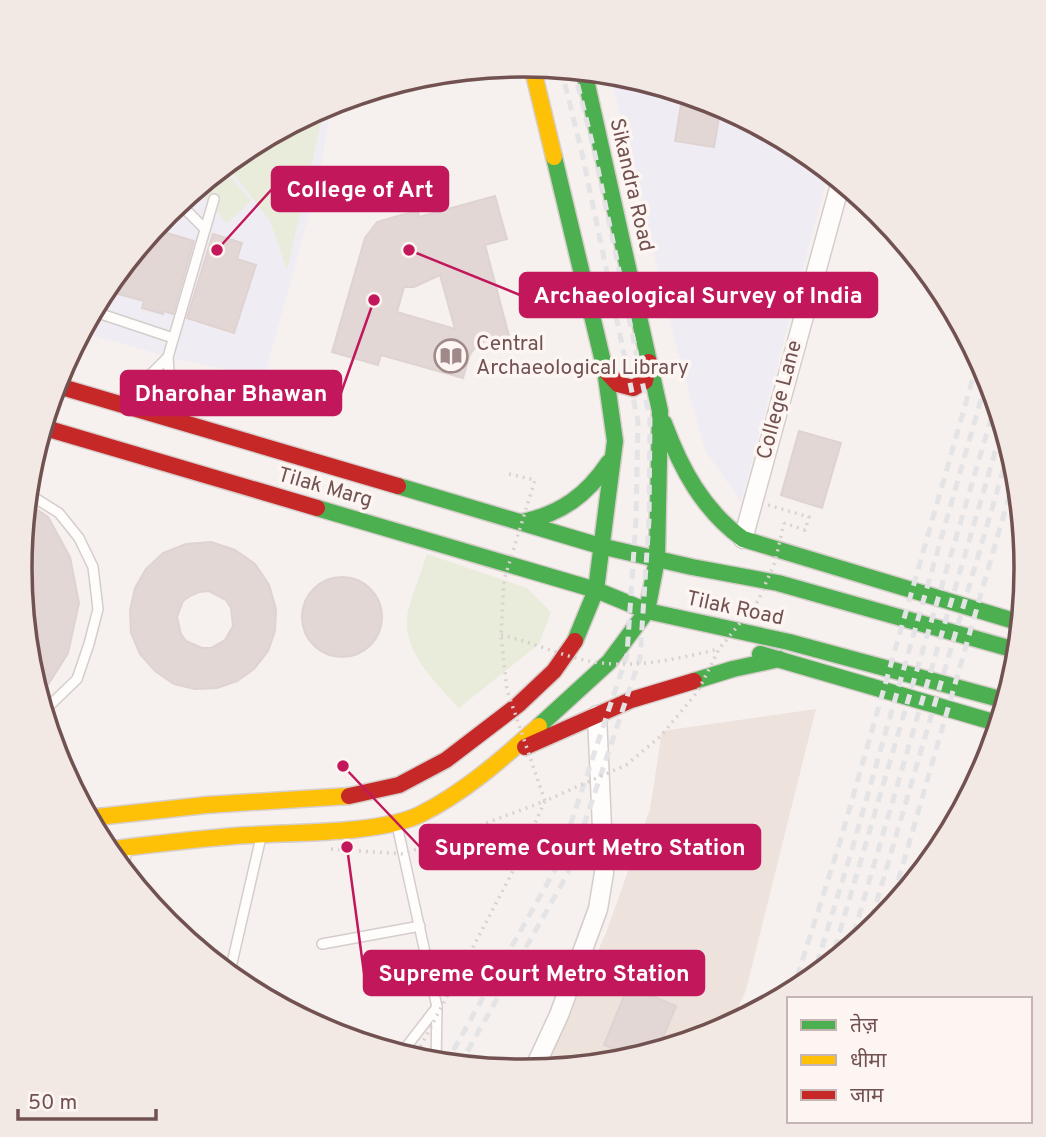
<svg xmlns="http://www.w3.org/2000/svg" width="1046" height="1137" font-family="Overpass,'Noto Sans Devanagari',sans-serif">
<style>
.residential{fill:#eee2dd}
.education{fill:#f0ecf3}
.green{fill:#e9ebdb}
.building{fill:#e3d7d6;stroke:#dfd3d1;stroke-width:2;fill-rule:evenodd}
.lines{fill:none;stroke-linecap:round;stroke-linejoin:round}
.lane-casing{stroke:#d5cdcb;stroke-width:12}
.street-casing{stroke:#d5cdcb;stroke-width:21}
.fast-casing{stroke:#d7cecc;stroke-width:19}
.slow-casing{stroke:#d7cecc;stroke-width:19}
.jam-casing{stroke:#d7cecc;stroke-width:19}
.path{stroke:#dad1d0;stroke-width:3.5;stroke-dasharray:2 5;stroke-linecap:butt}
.lane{stroke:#fefdfc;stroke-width:9}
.street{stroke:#fefdfc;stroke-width:18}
.fast{stroke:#4caf50;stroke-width:16}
.slow{stroke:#ffc107;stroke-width:16}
.jam{stroke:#c62828;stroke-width:16}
.rail{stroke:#e4e3e6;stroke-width:5;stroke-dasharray:10 7;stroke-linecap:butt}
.path-bridge{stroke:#dad1d0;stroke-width:3.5;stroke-dasharray:2 5;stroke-linecap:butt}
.labels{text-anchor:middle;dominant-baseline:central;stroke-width:7;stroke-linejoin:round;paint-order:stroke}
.street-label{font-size:21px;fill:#725251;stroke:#fdf5f1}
.poi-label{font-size:21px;fill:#725251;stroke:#fdf5f1;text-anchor:start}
.rim{fill:none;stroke:#725251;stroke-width:3.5}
.leader{fill:none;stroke:#c2185b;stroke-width:2.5}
.callout-dot{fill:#c2185b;stroke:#fdf5f1;stroke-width:2.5}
.callout{fill:#c2185b;stroke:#c2185b;stroke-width:2.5}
.callout-label{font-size:23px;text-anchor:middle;font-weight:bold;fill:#fff}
</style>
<rect width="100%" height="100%" fill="#f6f1ee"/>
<polygon class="residential" points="816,709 746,990 730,1026 715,1034 621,1063 544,1070 606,933 650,809 662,731"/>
<g class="education">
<polygon points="610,73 622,75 716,103 803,150 829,171 741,502 705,450 678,354"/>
<polygon points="332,102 319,178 264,378 168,357 81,332 104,288 167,212 243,149"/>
</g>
<g class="green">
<polygon points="325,106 287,270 270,221 226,164 243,149"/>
<polygon points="222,167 251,201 227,223 196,188"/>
<path d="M427,554L527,588L551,612L539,644L459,708C435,682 400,650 408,611C413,592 421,573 427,554Z"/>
</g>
<g class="building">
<polygon points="683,93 721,106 714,147 675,141"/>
<path d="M495,196L507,239L485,245L509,336L479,343L470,354L463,378L381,355L378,365L332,352L365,238L377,222L418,210L419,217ZM440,275L455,329L397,312L404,287H414Z"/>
<polygon points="153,229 194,241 173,314 164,311 163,314 142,308 144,301 103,290"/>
<polygon points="213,234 242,243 237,259 256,265 234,333 187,318"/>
<polygon points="799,431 841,443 822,508 781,495"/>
<polygon points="26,502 48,517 70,557 79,603 68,653 39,699 29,666 19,568"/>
<path d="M211,542L235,550L255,564L269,585L276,609L275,631L268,651L254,669L237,681L217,688L195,689L174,684L155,671L140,654L131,633L130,610L135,588L146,569L163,553L186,544ZM209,591L226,600L231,608L233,626L225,640L211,648H202L186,641L181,634L177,617L183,601L190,596L199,592Z"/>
<circle cx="342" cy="617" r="40"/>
<polygon points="628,986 676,1006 657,1052 636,1058 604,1045"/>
</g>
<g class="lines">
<defs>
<g id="lane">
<polyline points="173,207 186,210 205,229"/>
<polyline points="92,311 173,338"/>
<polyline points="168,357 214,199"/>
<polyline points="125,400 168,357 172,418"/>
<polyline points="27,493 59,513 79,538 93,567 98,609 89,644 77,679 43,712"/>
<polyline points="397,825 437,1007 436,1064"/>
<polyline points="123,872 127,849"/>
<polyline points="322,944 420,926"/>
<polyline points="229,976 261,837"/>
<polyline points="400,1055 437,1007"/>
</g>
<g id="street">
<polyline points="743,539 841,181"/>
<polyline points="533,1071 559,1015 598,909 604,873 597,715"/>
</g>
<g id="fast">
<polyline points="554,157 605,370 615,441 596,590 575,641"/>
<path d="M664,423C681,469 703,510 743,539L1021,623"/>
<polyline points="398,486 600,546 692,567 778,583 1019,651"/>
<polyline points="317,508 596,590 647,611 789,642 1007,701"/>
<path d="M522,522C561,514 587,495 609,462"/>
<polyline points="760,654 1000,724"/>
<polyline points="694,681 733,669 779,659"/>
<polyline points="539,726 609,662 647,611 657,559 660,411 584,71"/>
</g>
<g id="slow">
<polyline points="532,66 554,157"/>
<polyline points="88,818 206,805 349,796"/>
<path d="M106,850C154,844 201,838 250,835C296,832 378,834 419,815C464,793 502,759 539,726"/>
</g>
<g id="jam">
<polyline points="605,370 618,384 633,388 645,381 649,362"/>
<polyline points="55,385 398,486"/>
<polyline points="42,427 317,508"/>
<polyline points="525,747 631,700 694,681"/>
<polyline points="349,796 399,785 446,760 518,705 554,671 575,641"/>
</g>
</defs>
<use href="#lane" class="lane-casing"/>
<use href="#street" class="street-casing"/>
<use href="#fast" class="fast-casing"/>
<use href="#slow" class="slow-casing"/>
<use href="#jam" class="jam-casing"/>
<g class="path">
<polyline points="509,474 535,480"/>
<polyline points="768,505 809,517 805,530 784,523"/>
</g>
<use href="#lane" class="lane"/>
<use href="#street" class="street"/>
<use href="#fast" class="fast"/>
<use href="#slow" class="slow"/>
<use href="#jam" class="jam"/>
<g class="rail">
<polyline points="889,913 1017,469"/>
<polyline points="867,935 1010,447"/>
<polyline points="849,950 1003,425"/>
<polyline points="830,965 996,402"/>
<polyline points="812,980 853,846 988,375"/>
<polyline points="792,993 840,842 979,357"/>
<polyline points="445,1065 556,868 627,655 636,519 638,421 582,153 561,68"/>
<polyline points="459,1066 568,873 640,658 649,520 650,419 594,150 574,70"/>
</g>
<g class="path-bridge">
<path d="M501,635C528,641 553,652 579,659C628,671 672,660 719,649"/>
<polyline points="331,849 404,854 545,801 507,690 501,635 504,580 535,480"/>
<polyline points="414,1059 513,871 545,801 626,765 661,736 698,691 719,649 758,601 775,562 784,523"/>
</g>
</g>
<defs>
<symbol id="library-ring" viewBox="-11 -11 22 22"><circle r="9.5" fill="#fdf5f1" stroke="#a08a88" stroke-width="1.5"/><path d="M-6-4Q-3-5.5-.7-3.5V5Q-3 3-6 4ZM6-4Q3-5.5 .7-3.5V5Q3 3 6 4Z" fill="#a08a88"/></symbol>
</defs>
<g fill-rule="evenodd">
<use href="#library-ring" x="432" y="337" width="38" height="38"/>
</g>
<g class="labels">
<g class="street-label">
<text transform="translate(631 185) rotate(77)">Sikandra Road</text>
<text transform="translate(780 400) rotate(-75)">College Lane</text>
<text transform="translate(325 488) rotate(16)">Tilak Marg</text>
<text transform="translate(735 609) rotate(12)">Tilak Road</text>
</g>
<g class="poi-label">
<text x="476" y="344">Central<tspan x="476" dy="24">Archaeological Library</tspan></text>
</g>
</g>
<path d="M0 0H1046V1137H0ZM32 568a491 491 0 1 1 982 0a491 491 0 1 1-982 0Z" fill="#f2e8e4" fill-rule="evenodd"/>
<path class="rim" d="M32 568a491 491 0 1 1 982 0a491 491 0 1 1-982 0Z"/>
<path class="leader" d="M217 250L272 189M409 250L520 295M374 300L341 393M343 766L420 847M347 847L364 973"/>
<g class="callout-dot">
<circle cx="217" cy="250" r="7"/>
<circle cx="409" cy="250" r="7"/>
<circle cx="374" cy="300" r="7"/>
<circle cx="343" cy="766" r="7"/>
<circle cx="347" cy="847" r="7"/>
</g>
<g class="callout">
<rect x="272" y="167" width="176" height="44" rx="7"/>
<rect x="520" y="273" width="357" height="44" rx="7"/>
<rect x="121" y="371" width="220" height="44" rx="7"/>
<rect x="420" y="825" width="340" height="44" rx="7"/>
<rect x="364" y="951" width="340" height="44" rx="7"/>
</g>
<g class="callout-label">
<text x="360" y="197">College of Art</text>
<text x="698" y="303">Archaeological Survey of India</text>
<text x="231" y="401">Dharohar Bhawan</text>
<text x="590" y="855">Supreme Court‌ Metro Station</text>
<text x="534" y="981">Supreme Court Metro Station</text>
</g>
<rect x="787" y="997" width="245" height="126" fill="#fdf5f1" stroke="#c5b4b1" stroke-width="2"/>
<rect x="801" y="1020" width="35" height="10" fill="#4caf50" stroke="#c5b4b1" stroke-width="2"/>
<text x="850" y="1032" font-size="21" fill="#725251">तेज़</text>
<rect x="801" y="1055" width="35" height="10" fill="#ffc107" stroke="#c5b4b1" stroke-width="2"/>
<text x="850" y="1067" font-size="21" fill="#725251">धीमा</text>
<rect x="801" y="1090" width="35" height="10" fill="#c62828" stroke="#c5b4b1" stroke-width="2"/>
<text x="850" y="1102" font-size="21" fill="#725251">जाम</text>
<path d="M18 1109v10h138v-10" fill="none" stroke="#725251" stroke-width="3.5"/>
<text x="28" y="1109" font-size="21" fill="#725251" stroke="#fdf5f1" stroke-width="5" paint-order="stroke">50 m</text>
</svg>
